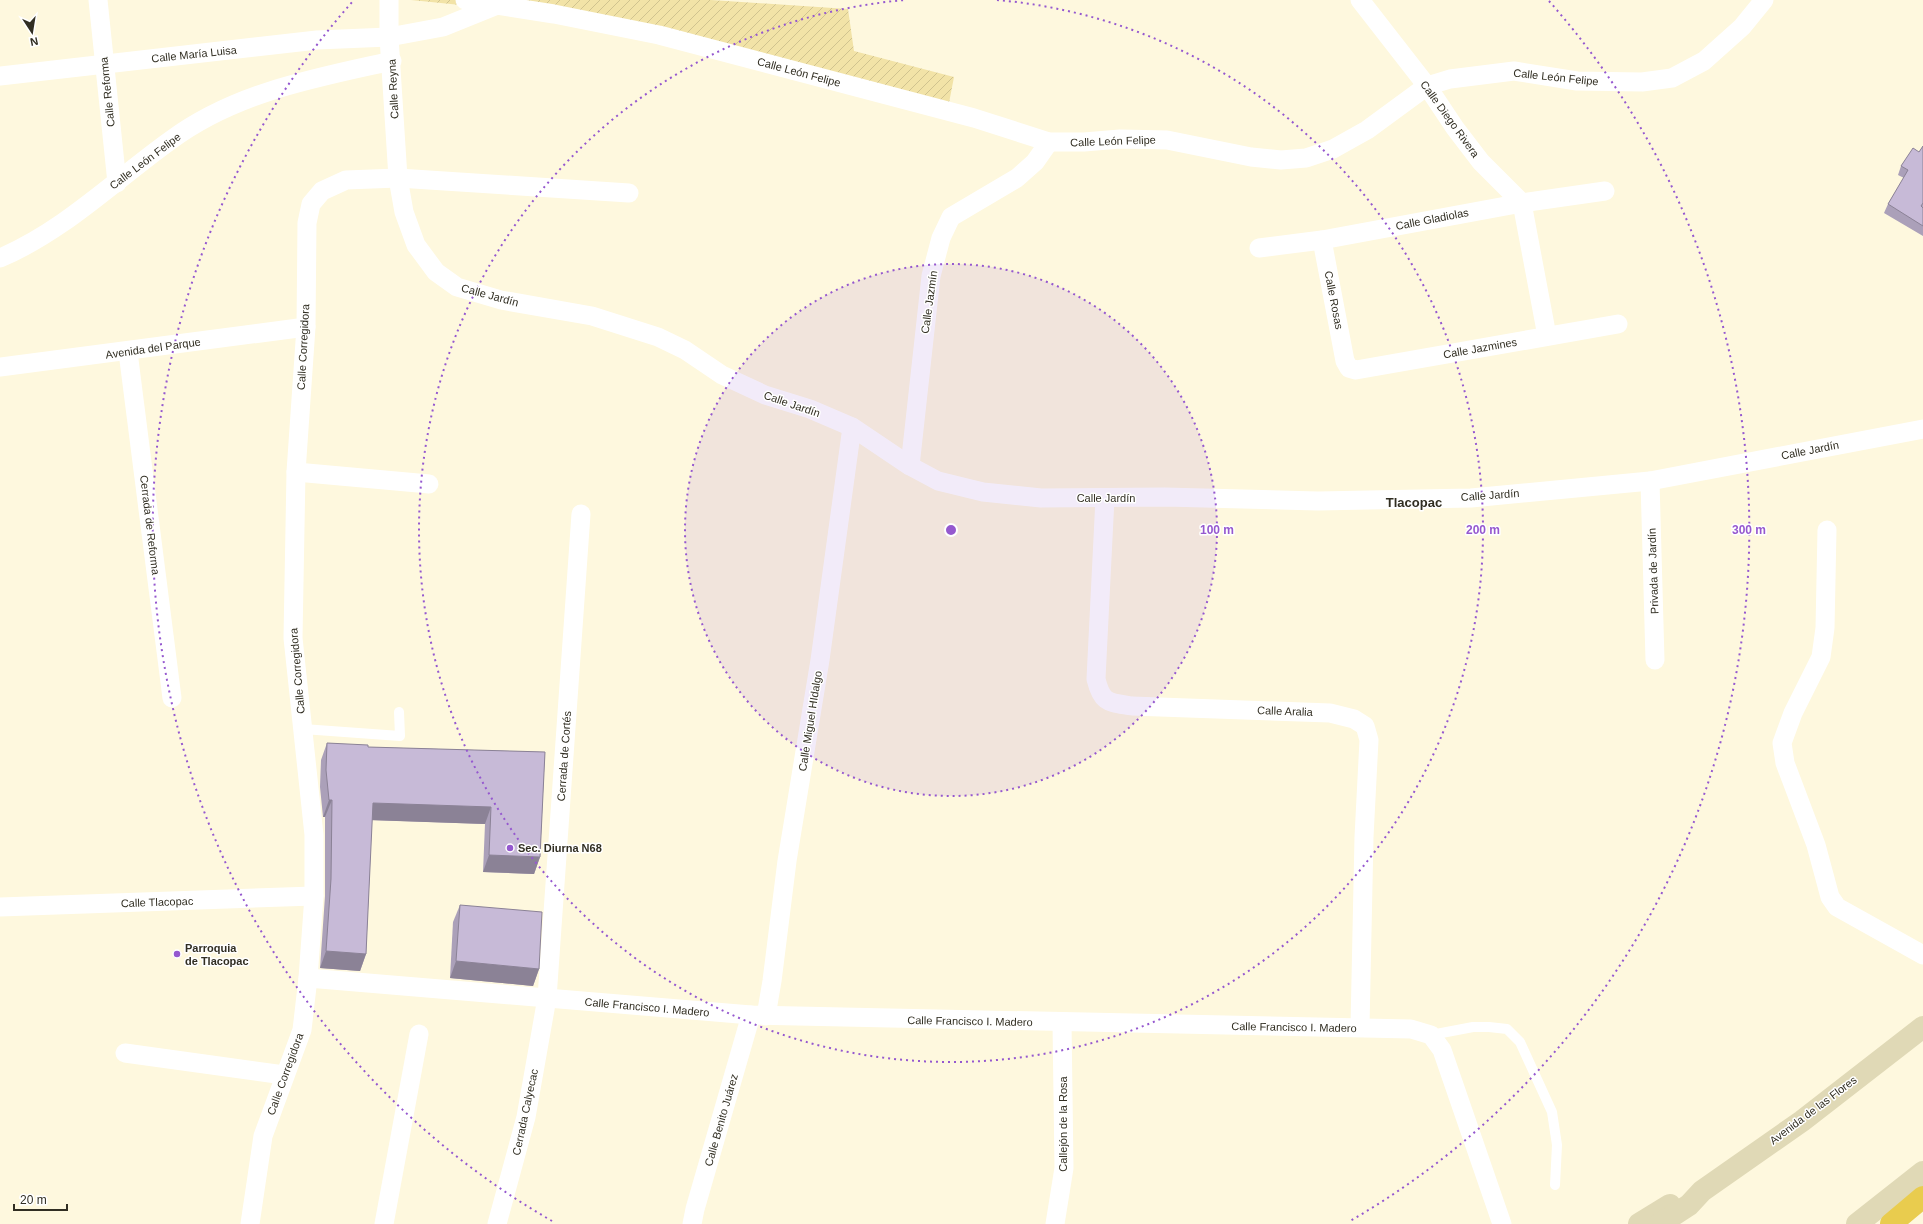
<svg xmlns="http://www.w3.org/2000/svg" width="1923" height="1224" font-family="Arial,sans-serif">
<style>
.garden{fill:url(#garden-furrows)}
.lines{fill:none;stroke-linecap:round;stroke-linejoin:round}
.lane{stroke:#fff;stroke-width:10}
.street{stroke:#fff;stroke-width:19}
.secondary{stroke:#e0d9b6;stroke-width:22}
.highway{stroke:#e9cc4e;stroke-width:22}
.wall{fill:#aba0b9}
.shaded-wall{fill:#8b8296}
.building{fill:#c7bad7;stroke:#8b8296}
.ring{fill:none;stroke:#9558cf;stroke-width:2;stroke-dasharray:2 4}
.poi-dot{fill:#9558cf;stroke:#fff;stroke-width:1.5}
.labels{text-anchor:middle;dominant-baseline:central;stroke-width:3;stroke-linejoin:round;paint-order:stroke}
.street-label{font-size:11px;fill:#312e22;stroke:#fff}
.poi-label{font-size:11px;font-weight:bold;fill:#312e22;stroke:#fff;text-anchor:start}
.quarter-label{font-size:13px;font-weight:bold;fill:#312e22;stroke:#fff}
.centre{fill:#9558cf;stroke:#fff;stroke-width:2}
.ring-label{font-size:12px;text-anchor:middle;font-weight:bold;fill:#9558cf;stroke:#fff;stroke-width:3;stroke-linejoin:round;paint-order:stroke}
</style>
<defs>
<pattern id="garden-furrows" width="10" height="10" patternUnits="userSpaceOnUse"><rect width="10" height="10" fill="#f2e3a7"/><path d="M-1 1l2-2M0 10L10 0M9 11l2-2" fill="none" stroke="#d0c38f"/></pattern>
</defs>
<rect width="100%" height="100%" fill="#fef8de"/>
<polygon class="garden" points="411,0 711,0 848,9 854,51 954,77 948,108 559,15"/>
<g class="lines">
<g class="lane">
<polyline points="303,729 400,736 399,712"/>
<polyline points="1431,1035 1473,1027 1489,1027 1507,1029 1520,1042 1552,1112 1557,1145 1555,1185"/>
</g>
<g class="street">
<polyline points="98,0 117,183"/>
<polyline points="389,0 389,37 398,178 404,212 416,245 436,272 457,287 501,300 592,316 658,337 685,350 722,375 765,395 810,409 852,427 910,466 938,481 983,492 1041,498 1165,497 1318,501 1471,498 1650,481 1923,429"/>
<polyline points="465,0 554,14 659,35 974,118 1049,142 1084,142 1120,139 1167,140 1251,157 1281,160 1306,158 1333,149 1367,130 1427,86 1450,79 1514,71 1577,81 1642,82 1672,78 1704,61 1742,27 1764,0"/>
<polyline points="1360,0 1427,86 1455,128 1481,162 1522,203 1547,336"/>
<polyline points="0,76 317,40 389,37 443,27 495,6"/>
<polyline points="1322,240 1345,361 1349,368 1356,370 1618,324"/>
<polyline points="1259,248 1322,240 1522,203 1605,191"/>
<path d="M0,258C64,231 115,180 171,140C236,92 315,78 392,61"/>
<polyline points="128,352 172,698"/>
<polyline points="0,367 306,327"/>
<polyline points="910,466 931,276 941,238 951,217 1017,178 1035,162 1049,142"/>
<polyline points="296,472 429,484"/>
<polyline points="1650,481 1655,660"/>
<path d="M1105,498L1096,679C1102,704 1109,702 1132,706L1330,713L1354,719L1365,726L1369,740L1364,837L1360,1027"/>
<polyline points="1827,530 1825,628 1821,657 1793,713 1782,743 1785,763 1816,845 1830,897 1837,907 1923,955"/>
<polyline points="0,907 314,896"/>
<polyline points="308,978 751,1015 1411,1029 1431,1035 1442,1050 1502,1224"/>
<polyline points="766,1016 772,981 787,861 820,660 852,427"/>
<polyline points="125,1053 284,1075"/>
<polyline points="250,1224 263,1136 302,1030 308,978 314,896 314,835 293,638 296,472 306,327 307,223 311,204 322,191 346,180 398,178 629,193"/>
<polyline points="384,1224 419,1034"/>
<polyline points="497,1224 526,1117 547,998 581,514"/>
<polyline points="692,1224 695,1209 751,1015"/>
<polyline points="1055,1224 1064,1168 1062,1023"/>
</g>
<g class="secondary">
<polyline points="1639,1224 1670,1205"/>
<polyline points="1660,1224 1689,1205 1702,1191 1802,1121 1923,1027"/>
<polyline points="1857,1224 1923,1172"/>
</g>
<polyline class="highway" points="1891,1224 1923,1197"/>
</g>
<g class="wall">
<polygon points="1923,146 1923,236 1884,213 1888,204 1904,178 1898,175 1901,166 1919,152"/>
<polygon points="327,743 368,747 545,752 540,857 534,874 483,872 485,824 372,820 366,954 360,971 320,968 325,896 325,817 323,817 320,787 321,760"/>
<polygon points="460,905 539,969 533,986 450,978 453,922"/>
</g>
<g class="shaded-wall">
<polygon points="329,800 332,800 325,817 323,817"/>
<polygon points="373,803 491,807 485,824 367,820"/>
<polygon points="489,855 540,857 534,874 483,872"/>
<polygon points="326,951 366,954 360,971 320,968"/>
<polygon points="456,961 539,969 533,986 450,978"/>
</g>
<g class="building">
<polygon points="1923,146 1923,203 1921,206 1923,208 1923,226 1888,204 1908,170 1901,166 1913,148 1919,152"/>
<polygon points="327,743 368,745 368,747 545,752 540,857 489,855 491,807 373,803 366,954 326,951 331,879 332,800 329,800 326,770"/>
<polygon points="460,905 542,912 539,969 456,961"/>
</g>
<circle cx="951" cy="530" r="266" fill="#9558cf" fill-opacity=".12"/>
<g class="ring">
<circle cx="951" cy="530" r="266"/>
<path d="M997 0A532 532 0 1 1 905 0"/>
<path d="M552 1221A798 798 0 0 1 353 1M1549 1A798 798 0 0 1 1350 1221"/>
</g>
<g class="poi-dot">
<circle cx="510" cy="848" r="4"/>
<circle cx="177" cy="954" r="4"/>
</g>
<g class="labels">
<g class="street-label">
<text transform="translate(194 54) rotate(-6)">Calle María Luisa</text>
<text transform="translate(799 72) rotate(15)">Calle León Felipe</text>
<text transform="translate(1556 77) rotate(6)">Calle León Felipe</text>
<text transform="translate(393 89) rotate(-93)">Calle Reyna</text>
<text transform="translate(107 92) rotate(-96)">Calle Reforma</text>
<text transform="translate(1450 119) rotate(54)">Calle Diego Rivera</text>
<text transform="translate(1113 141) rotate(-2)">Calle León Felipe</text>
<text transform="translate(145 161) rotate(-37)">Calle León Felipe</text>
<text transform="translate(1432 219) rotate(-11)">Calle Gladiolas</text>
<text transform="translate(490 295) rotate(15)">Calle Jardín</text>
<text transform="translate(1334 300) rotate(79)">Calle Rosas</text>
<text transform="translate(929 302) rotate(-82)">Calle Jazmín</text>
<text transform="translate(303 347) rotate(-87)">Calle Corregidora</text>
<text transform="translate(153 348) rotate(-8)">Avenida del Parque</text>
<text transform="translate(1480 348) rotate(-10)">Calle Jazmines</text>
<text transform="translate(792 404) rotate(19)">Calle Jardín</text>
<text transform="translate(1810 450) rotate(-11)">Calle Jardín</text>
<text transform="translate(1490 495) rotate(-4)">Calle Jardín</text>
<text x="1106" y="498">Calle Jardín</text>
<text transform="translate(150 525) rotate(83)">Cerrada de Reforma</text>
<text transform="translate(1653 571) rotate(-92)">Privada de Jardín</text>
<text transform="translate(297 671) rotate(-95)">Calle Corregidora</text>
<text transform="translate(1285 711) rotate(2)">Calle Aralia</text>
<text transform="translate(810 721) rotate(-81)">Calle Miguel HIdalgo</text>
<text transform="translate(564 756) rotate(-86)">Cerrada de Cortés</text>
<text transform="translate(157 902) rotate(-2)">Calle Tlacopac</text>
<text transform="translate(647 1007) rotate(5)">Calle Francisco I. Madero</text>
<text transform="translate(970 1021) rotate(1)">Calle Francisco I. Madero</text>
<text transform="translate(1294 1027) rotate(1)">Calle Francisco I. Madero</text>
<text transform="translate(285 1074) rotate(-70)">Calle Corregidora</text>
<text transform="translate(1813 1110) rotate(-37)">Avenida de las Flores</text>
<text transform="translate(525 1112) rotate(-78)">Cerrada Calyecac</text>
<text transform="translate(721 1120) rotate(-74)">Calle Benito Juárez</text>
<text transform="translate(1063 1124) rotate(-90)">Callejón de la Rosa</text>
</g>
<g class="poi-label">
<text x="518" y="848">Sec. Diurna N68</text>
<text x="185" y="948">Parroquia<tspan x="185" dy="13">de Tlacopac</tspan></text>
</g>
<g class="quarter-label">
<text x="1414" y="502">Tlacopac</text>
</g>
</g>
<circle cx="951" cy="530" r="6" class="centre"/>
<g class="ring-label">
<text x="1217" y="534">100 m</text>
<text x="1483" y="534">200 m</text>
<text x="1749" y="534">300 m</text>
</g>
<g transform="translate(32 32) rotate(168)" stroke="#ffffff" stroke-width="3" paint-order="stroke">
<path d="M0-3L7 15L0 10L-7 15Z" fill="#312e22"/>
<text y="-6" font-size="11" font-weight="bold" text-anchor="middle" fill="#312e22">N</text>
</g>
<path d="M14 1204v6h53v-6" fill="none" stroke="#312e22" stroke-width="2"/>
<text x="20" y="1204" font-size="12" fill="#312e22" stroke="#ffffff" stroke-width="3" paint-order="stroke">20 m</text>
</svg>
